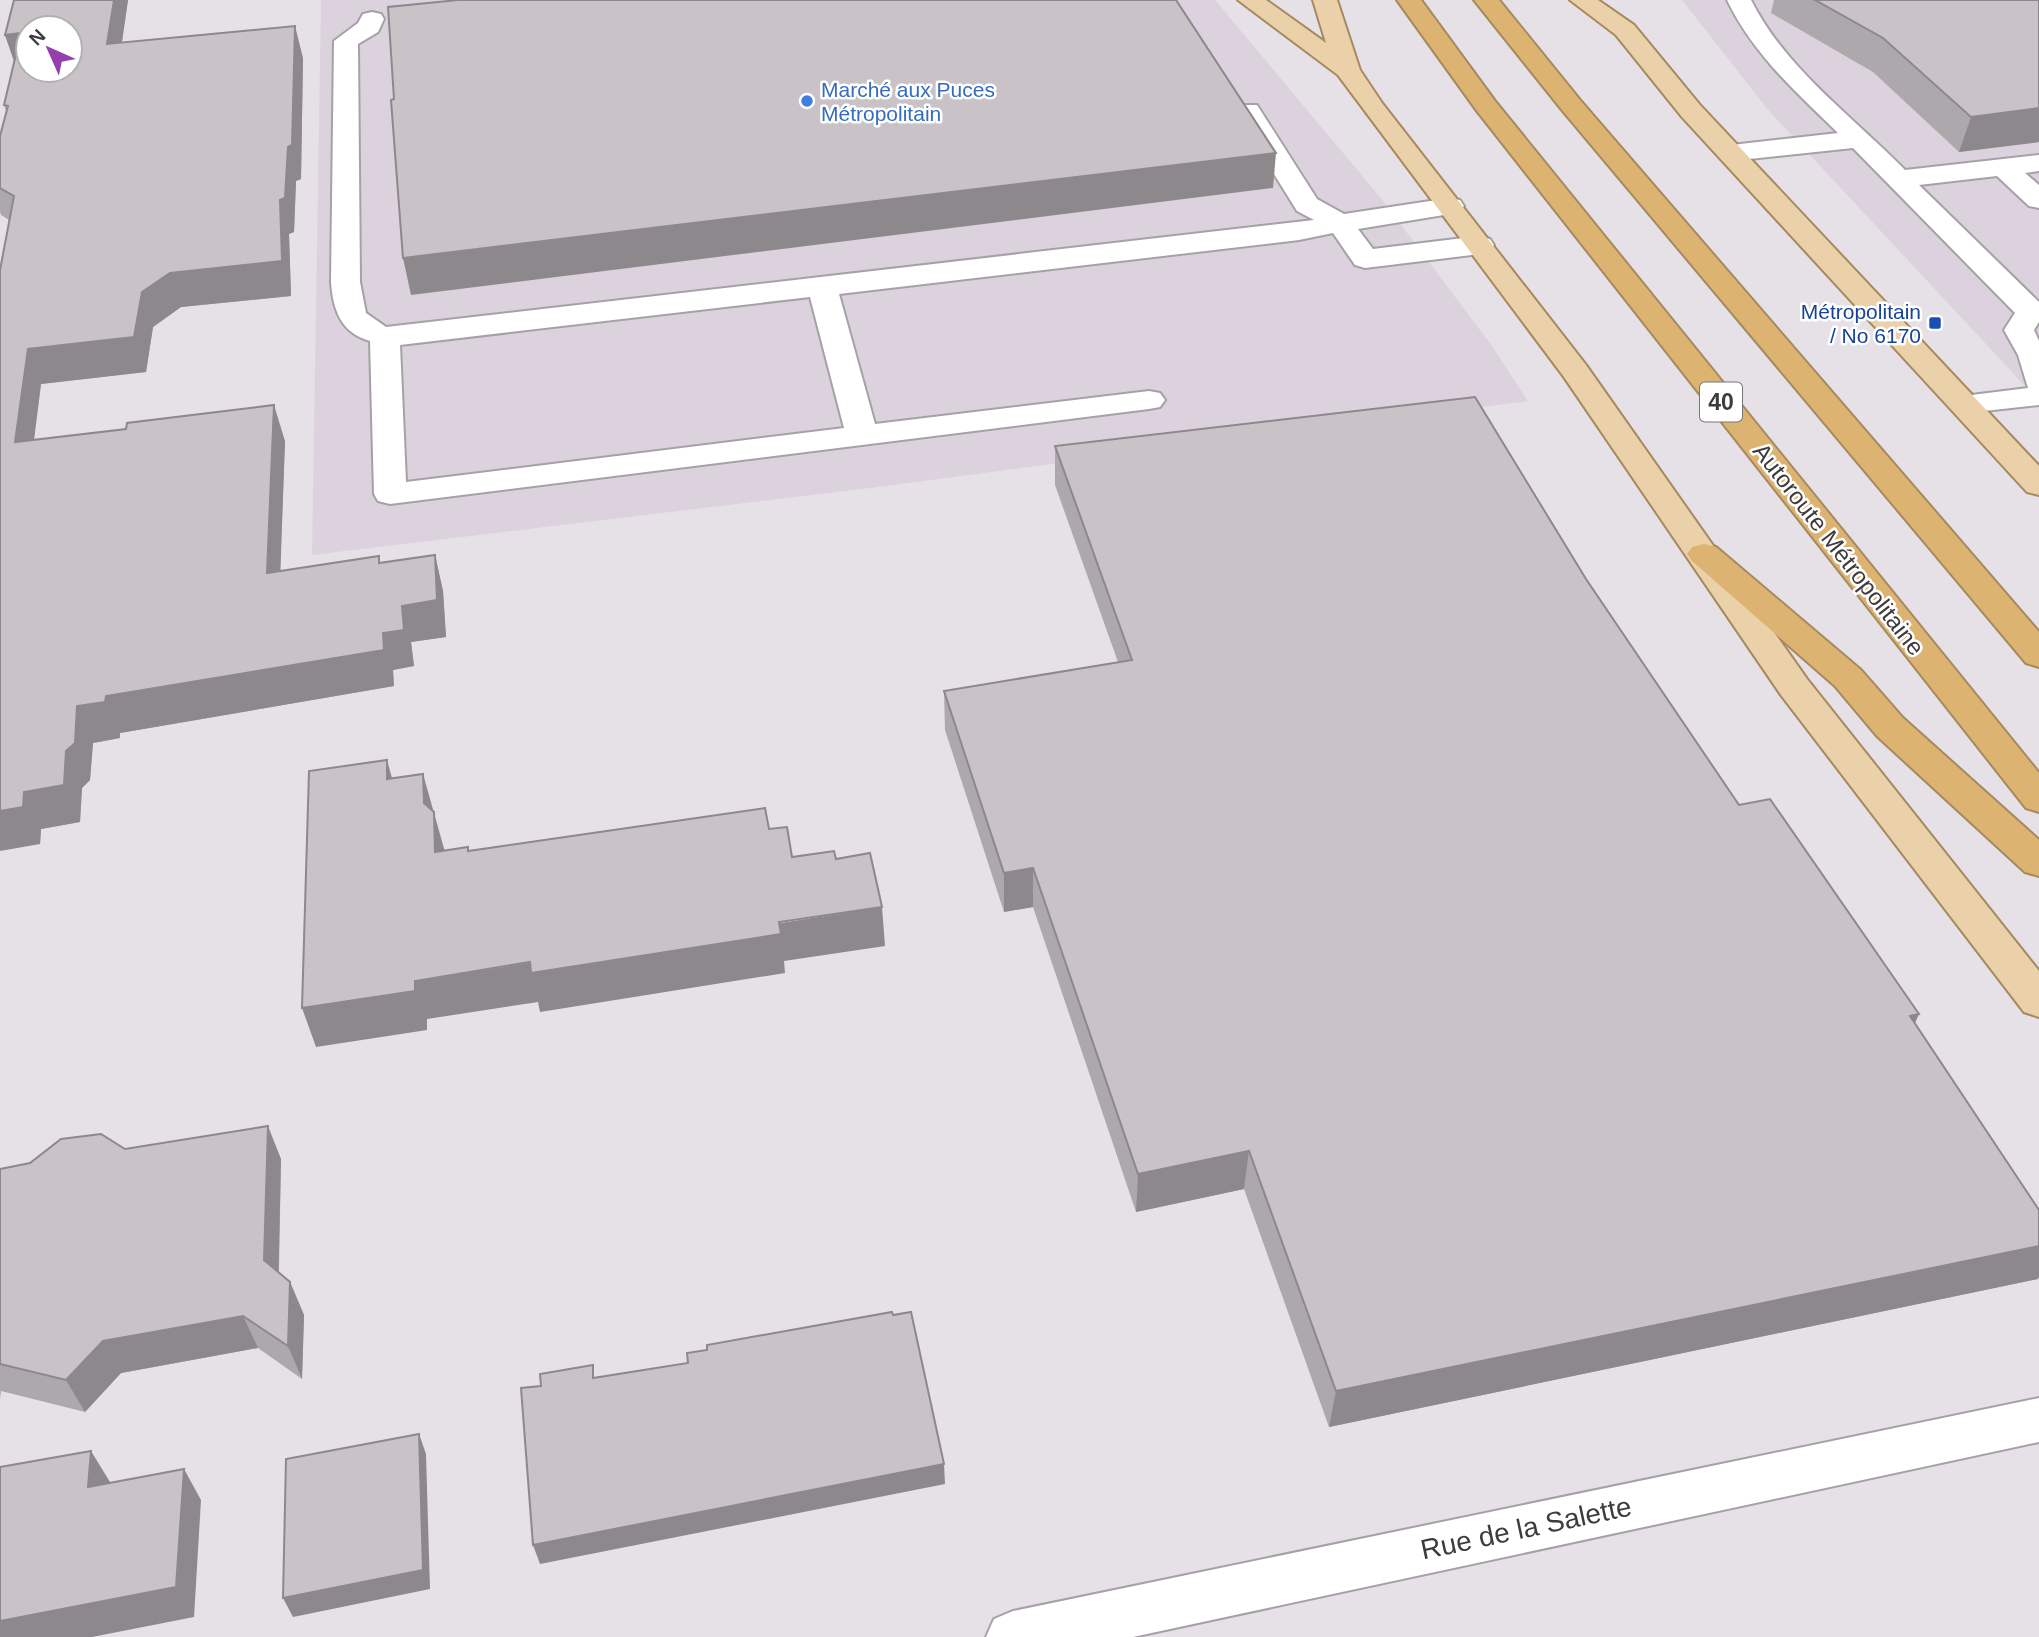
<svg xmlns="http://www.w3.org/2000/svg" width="2039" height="1637" font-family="Arial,sans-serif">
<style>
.built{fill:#dcd2dd}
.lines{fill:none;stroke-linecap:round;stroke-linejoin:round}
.minor-casing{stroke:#a5a1a6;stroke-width:4}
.major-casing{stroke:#a5895f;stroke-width:4}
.highway-casing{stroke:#a5895f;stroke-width:4}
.minor{fill:#fff;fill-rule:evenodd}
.major{fill:#ebd1aa;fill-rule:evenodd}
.highway{fill:#ddb371;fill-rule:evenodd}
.wall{fill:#ada8ab}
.shaded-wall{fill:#8d888b}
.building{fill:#c9c3c7;stroke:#8d888b;stroke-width:2;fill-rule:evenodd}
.shop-dot{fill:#3f7fe0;stroke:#fff;stroke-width:2.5}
.transit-dot{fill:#1a4fb4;stroke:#fff;stroke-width:2.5}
.labels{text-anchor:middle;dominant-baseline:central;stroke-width:5;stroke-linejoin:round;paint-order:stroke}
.far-shop-label{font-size:21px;fill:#366cbe;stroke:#fff;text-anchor:start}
.far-transit-label{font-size:21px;fill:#164399;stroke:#fff;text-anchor:end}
.shield{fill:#fff;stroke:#777677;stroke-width:2}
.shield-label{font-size:23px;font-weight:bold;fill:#3d3b3d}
.street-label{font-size:24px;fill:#3d3b3d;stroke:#fff}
.near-street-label{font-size:28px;fill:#3d3b3d;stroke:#fff}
</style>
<rect width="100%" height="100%" fill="#e6e1e7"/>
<g class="built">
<polygon points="321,0 1215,0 1380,197 1492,346 1528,401 870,488 312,555"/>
<polygon points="1682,0 2039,0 2039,401 1769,111"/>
</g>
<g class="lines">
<defs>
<g id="minor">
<path d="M1727,0H1751C1785,68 1852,116 1905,170L2039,155V171L2025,173L2039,185V208L2029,206L1997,176L1919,185L2039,302V322L2034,330L2039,341V405L1966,413L1955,411L1950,404L1955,397L2028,388L2018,355L2004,330L2015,313L1853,148L1731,161L1722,159L1718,153L1722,147L1731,145L1838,133C1796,92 1753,54 1727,0Z"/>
<path d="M372,12L381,14L384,19L378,32L358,44L360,282L366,313L386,327L1314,220L1297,211L1235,111L1239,105H1257L1317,199L1344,214L1450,198L1460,200L1464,206L1460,212L1450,214L1358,229L1373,249L1480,236L1490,239L1494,245L1490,251L1480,254L1365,268L1355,265L1333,233L1299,240L839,294L875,424L1149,391L1160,393L1165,400L1160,407L1149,409L390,504L378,501L374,494L370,341C341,333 333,310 331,282L334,41L358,23L363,14ZM810,297L844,428L406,482L400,345Z"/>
<polygon points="2039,1398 2039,1442 1133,1637 986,1637 994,1619 1013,1611"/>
</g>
<g id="major">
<polygon points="1238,0 1266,0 1326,43 1313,0 1337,0 1360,70 1382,103 1586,365 1807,679 2039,971 2039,1017 2024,1012 1781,695 1564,377 1338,75"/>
<polygon points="1570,0 1598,0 1634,25 1700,105 2039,466 2039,495 2027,492 1682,117 1616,35"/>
</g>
<g id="highway">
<polygon points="1397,0 1421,0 1495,101 2039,773 2039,812 2026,808 1477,111"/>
<polygon points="1474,0 1499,0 1580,100 2039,632 2039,667 2026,663 1562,110"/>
<polygon points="1704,544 1716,547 1861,670 1903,718 2039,840 2039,876 2025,872 1877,736 1835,686 1692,561 1687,554 1692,547"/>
</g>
</defs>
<use href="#minor" class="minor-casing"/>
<use href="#major" class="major-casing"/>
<use href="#highway" class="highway-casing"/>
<use href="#minor" class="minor"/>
<use href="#major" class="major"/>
<use href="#highway" class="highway"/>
</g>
<g class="wall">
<polygon points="14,0 128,0 122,42 303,58 301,179 296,181 294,232 289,234 291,296 181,307 153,327 146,372 41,384 34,440 285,441 280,571 379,556 380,563 435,555 443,591 446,637 411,642 414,666 393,670 394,686 120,733 120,738 93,743 90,780 82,788 80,822 41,829 40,844 9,220 1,215 0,212 0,136 6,111 4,105 14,61 5,35"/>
<polygon points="1774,0 2039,0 2039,142 1959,152 1873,72 1771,13"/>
<polygon points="1055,446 1586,579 1739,805 1919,1014 1915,1023 2038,1279 1329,1427 1244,1189 1136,1212 1033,907 1004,912 945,730 944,691 1118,662 1055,485"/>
<polygon points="125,1149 281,1159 279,1273 290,1282 304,1315 302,1379 258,1348 121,1373 85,1412 1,1391 0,1399 0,1169"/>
</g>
<g class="shaded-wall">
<polygon points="114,0 128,0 117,76 107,44"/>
<polygon points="295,26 303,58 301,179 296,181 294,232 289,234 291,296 181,307 153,327 146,372 41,384 29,478 15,442 28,349 142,292 280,200"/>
<polygon points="21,33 16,67 5,35"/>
<polygon points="2039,108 2039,142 1959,152 1971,117"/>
<polygon points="1276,153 1273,188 411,295 403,258"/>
<polygon points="274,405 285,441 279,610 267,573"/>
<polygon points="435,555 443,591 446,637 411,642 414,666 393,670 394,686 120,733 120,738 93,743 90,780 82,788 80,822 41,829 40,844 0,851 0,811 66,751 77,706 106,696 383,633"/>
<polygon points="387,760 398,800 387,779"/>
<polygon points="423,774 445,852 435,852 424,803"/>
<polygon points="1033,868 1033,907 1004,912 1004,873"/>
<polygon points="882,907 885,946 784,961 785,973 540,1012 538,1002 427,1019 427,1030 316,1047 302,1008 415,981"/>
<polygon points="1919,1014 1901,1053 1910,1016"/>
<polygon points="268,1126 281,1159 278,1293 264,1260"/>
<polygon points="1249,1151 1244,1189 1136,1212 1138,1174"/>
<polygon points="2039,1246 2039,1277 2038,1279 1329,1427 1336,1391"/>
<polygon points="290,1282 304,1315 302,1379 288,1346"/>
<polygon points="243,1316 258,1348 121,1373 85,1412 66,1380 103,1341"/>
<polygon points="419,1434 426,1454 430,1589 293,1617 283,1598"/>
<polygon points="91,1451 110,1482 107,1518 88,1487"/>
<polygon points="944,1464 945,1484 540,1564 533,1545"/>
<polygon points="184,1469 201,1500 194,1617 92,1637 0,1637 0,1621"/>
</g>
<g class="building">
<path d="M14,0H114L107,44L295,26L292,145L288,147L285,198L280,200L282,261L170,273L142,292L134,337L28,349L15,442L126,429L127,423L274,405L267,573L379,556V563L435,555L437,600L402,606L404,630L383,633L384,650L106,696L105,702L77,706L75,743L66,751L64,785L24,792L23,807L0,811V270L14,196L0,188V136L8,106L4,105L21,33L5,35ZM28,28H70V70H28Z"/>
<polygon points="458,0 1176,0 1276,153 403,258 391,100 394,99 388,7"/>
<polygon points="1815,0 2039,0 2039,108 1971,117 1883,38"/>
<polygon points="1475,397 1586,579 1739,805 1770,799 1919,1014 1910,1016 2039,1210 2039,1246 1336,1391 1249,1151 1138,1174 1033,868 1004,873 944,691 1132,660 1055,446"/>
<polygon points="387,760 387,779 423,774 424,803 434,812 435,852 468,847 468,851 765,808 769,829 787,827 792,857 834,851 836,859 870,853 882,907 779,922 781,934 531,973 530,962 415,981 415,991 302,1008 309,771"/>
<polygon points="268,1126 264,1260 290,1282 288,1346 243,1316 103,1341 66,1380 0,1364 0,1169 30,1163 61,1139 101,1134 125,1149"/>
<polygon points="892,1312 893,1315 911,1312 944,1464 533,1545 521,1388 541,1386 540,1374 593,1365 593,1378 688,1363 687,1353 707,1350 707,1345"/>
<polygon points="419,1434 423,1570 283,1598 286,1459"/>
<polygon points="91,1451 88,1487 184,1469 176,1587 0,1621 0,1467"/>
</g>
<circle class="shop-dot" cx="807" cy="101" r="7"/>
<rect class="transit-dot" x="1928" y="316" width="14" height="14" rx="3.5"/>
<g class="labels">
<g class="far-shop-label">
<text x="821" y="89">Marché aux Puces<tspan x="821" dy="24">Métropolitain</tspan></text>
</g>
<g class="far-transit-label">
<text x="1921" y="311">Métropolitain<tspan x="1921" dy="24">/ No 6170</tspan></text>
</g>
<rect class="shield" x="1700" y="382.5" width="42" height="39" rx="5"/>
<g class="shield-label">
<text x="1721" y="402">40</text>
</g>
<g class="street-label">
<text transform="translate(1839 549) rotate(52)">Autoroute Métropolitaine</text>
</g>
<g class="near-street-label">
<text transform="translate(1526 1528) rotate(-12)">Rue de la Salette</text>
</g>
</g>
<g transform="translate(49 49) rotate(315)"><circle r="33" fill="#ffffff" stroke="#b1b1b1" stroke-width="2"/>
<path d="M0-5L12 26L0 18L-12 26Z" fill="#9440af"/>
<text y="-10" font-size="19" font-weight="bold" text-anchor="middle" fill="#3d3b3d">N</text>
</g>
</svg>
